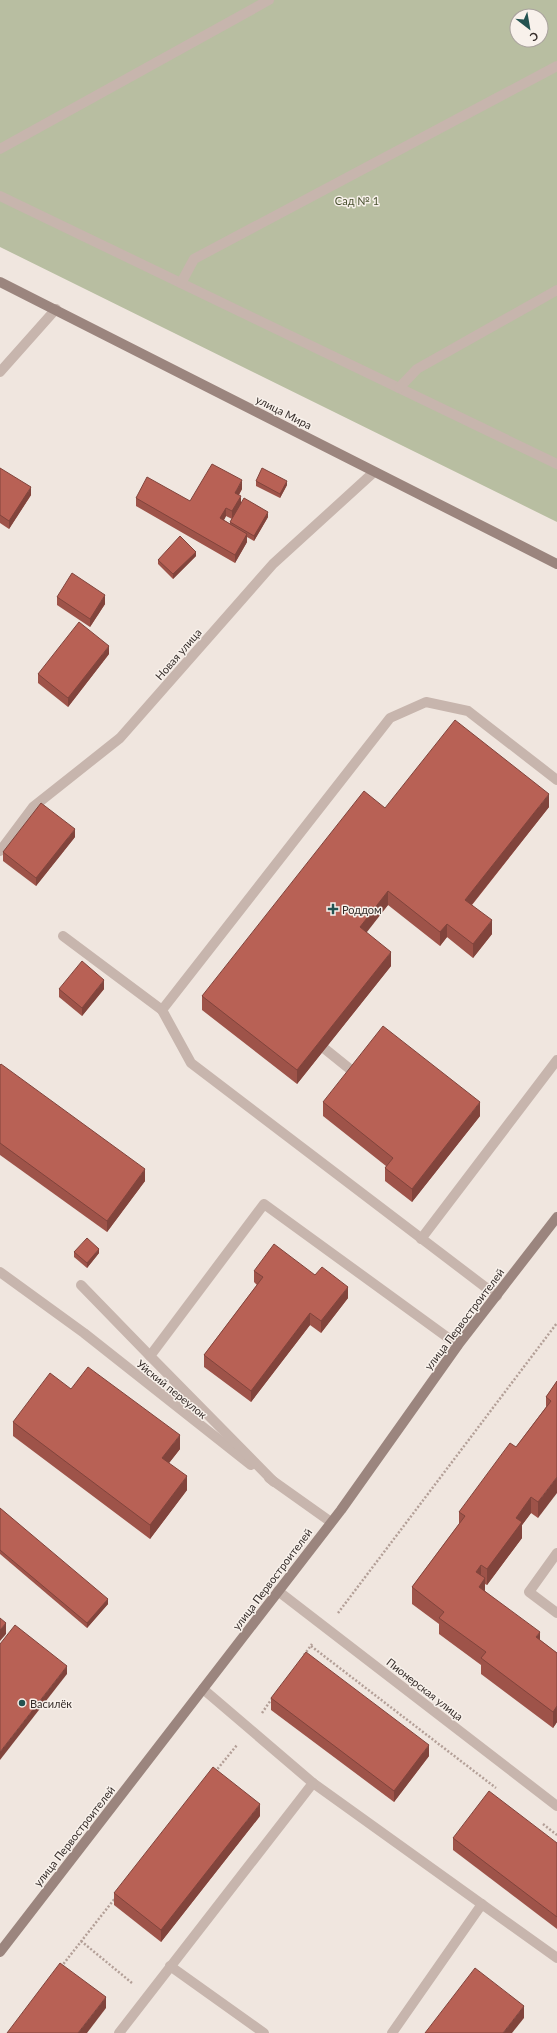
<svg xmlns="http://www.w3.org/2000/svg" width="557" height="2033" font-family="Lato,sans-serif">
<style>
.green{fill:#b8bea1;fill-rule:evenodd}
.lines{fill:none;stroke-linecap:round;stroke-linejoin:round}
.path{stroke:#b39f97;stroke-width:2.5;stroke-dasharray:2 2;stroke-linecap:butt}
.lane{stroke:#c7b5ad;stroke-width:10}
.street{stroke:#c7b5ad;stroke-width:10}
.secondary{stroke:#9b857e;stroke-width:10}
.wall{fill:#9e5349;fill-rule:evenodd}
.shaded-wall{fill:#81443c}
.building{fill:#b86155;stroke:#81443c}
.poi-dot{fill:#245351;stroke:#f8f1eb;stroke-width:1.5}
.labels{text-anchor:middle;dominant-baseline:central;stroke-width:3;stroke-linejoin:round;paint-order:stroke}
.park-label{font-size:11px;fill:#4a5231;stroke:#f8f1eb}
.street-label{font-size:11px;fill:#362d2a;stroke:#f8f1eb}
.poi-label{font-size:11px;fill:#362d2a;stroke:#f8f1eb;text-anchor:start}
</style>
<rect width="100%" height="100%" fill="#f0e6df"/>
<path class="green" d="M0,0H557V522L0,247ZM517,16H541V40H517Z"/>
<g class="lines">
<g class="path">
<polyline points="338,1613 557,1323"/>
<polyline points="311,1646 496,1788"/>
<polyline points="304,1655 312,1644"/>
<polyline points="262,1713 273,1697"/>
<polyline points="215,1772 237,1745"/>
<polyline points="543,1824 557,1835"/>
<polyline points="81,1941 132,1983"/>
<polyline points="61,1967 116,1897"/>
</g>
<g class="lane">
<polyline points="0,149 269,0"/>
<polyline points="0,196 557,464"/>
<polyline points="181,283 194,259 557,66"/>
<polyline points="399,388 417,369 557,290"/>
<polyline points="63,936 162,1010 390,718 426,702 468,711 557,780"/>
<polyline points="162,1010 191,1063 497,1296"/>
<polyline points="421,1239 557,1060"/>
<polyline points="0,1272 84,1333 251,1465"/>
<polyline points="81,1285 150,1356"/>
<polyline points="269,1478 331,1522"/>
<polyline points="274,1482 150,1356 264,1204 458,1345"/>
<polyline points="557,1553 529,1592 557,1613"/>
<polyline points="203,1689 313,1783 557,1958"/>
<polyline points="170,1966 264,2033"/>
<polyline points="119,2033 313,1783"/>
<polyline points="392,2033 482,1904"/>
</g>
<g class="street">
<polyline points="0,372 56,309"/>
<polyline points="0,851 33,807 120,738 273,564 374,472"/>
<polyline points="325,1049 356,1074"/>
<polyline points="278,1591 557,1806"/>
</g>
<g class="secondary">
<polyline points="0,282 557,564"/>
<polyline points="0,1952 341,1510 458,1345 557,1217"/>
</g>
</g>
<g class="wall">
<polygon points="0,468 31,495 9,529 0,523"/>
<polygon points="256,481 287,485 280,498 256,486"/>
<path d="M242,489L239,495L241,503L268,517L254,541L247,537V542L235,563L136,506V498L190,501ZM226,516L232,519L230,522V524L224,520Z"/>
<polygon points="196,556 173,579 158,564 158,560"/>
<polygon points="57,597 105,604 90,627 57,605"/>
<polygon points="109,654 68,707 38,683 38,674"/>
<polygon points="549,807 472,905 492,934 473,958 447,937 440,946 388,905 366,932 391,966 297,1084 202,1010 202,996 385,808"/>
<polygon points="75,837 36,886 3,861 3,852"/>
<polygon points="59,989 104,989 82,1016 59,997"/>
<polygon points="0,1065 145,1181 107,1232 0,1155"/>
<polygon points="323,1102 480,1116 412,1202 385,1181 385,1168 386,1166 323,1116"/>
<polygon points="74,1252 99,1253 87,1268 74,1257"/>
<polygon points="254,1271 315,1275 348,1298 321,1333 310,1325 251,1402 204,1367 204,1355 257,1285 254,1282"/>
<polygon points="557,1381 538,1518 531,1513 522,1525 522,1538 487,1585 485,1584 485,1591 540,1640 557,1653 557,1722 553,1728 481,1674 481,1665 439,1634 439,1624 412,1604 412,1587 459,1524 459,1512 516,1447 546,1407 546,1397"/>
<polygon points="71,1389 180,1449 169,1463 187,1490 150,1539 13,1436 13,1422"/>
<polygon points="0,1508 108,1604 87,1628 0,1554"/>
<polygon points="271,1698 429,1756 394,1802 271,1710"/>
<polygon points="260,1816 161,1942 114,1905 114,1893"/>
<polygon points="453,1838 557,1843 557,1929 453,1850"/>
</g>
<g class="shaded-wall">
<polygon points="242,480 242,489 235,501 235,493"/>
<polygon points="287,481 287,485 280,498 280,494"/>
<polygon points="31,487 31,495 9,529 9,521"/>
<polygon points="241,496 241,504 232,519 232,511"/>
<polygon points="226,508 226,516 220,527 220,518"/>
<polygon points="268,512 268,517 254,541 254,536"/>
<polygon points="247,534 247,542 235,563 235,555"/>
<polygon points="196,552 196,556 173,579 173,574"/>
<polygon points="105,595 105,604 90,627 90,619"/>
<polygon points="109,646 109,654 68,707 68,698"/>
<polygon points="549,794 549,807 465,913 465,900"/>
<polygon points="75,829 75,837 36,886 36,878"/>
<polygon points="388,891 388,905 360,941 360,927"/>
<polygon points="492,920 492,934 473,958 473,944"/>
<polygon points="447,924 447,937 440,946 440,932"/>
<polygon points="391,952 391,966 297,1084 297,1070"/>
<polygon points="104,980 104,989 82,1016 82,1008"/>
<polygon points="480,1102 480,1116 412,1202 412,1189"/>
<polygon points="145,1169 145,1181 107,1232 107,1221"/>
<polygon points="99,1249 99,1253 87,1268 87,1263"/>
<polygon points="348,1287 348,1298 321,1333 321,1321"/>
<polygon points="310,1313 310,1325 251,1402 251,1391"/>
<polygon points="180,1435 180,1449 162,1472 162,1458"/>
<polygon points="187,1476 187,1490 150,1539 150,1525"/>
<polygon points="557,1477 557,1493 538,1518 538,1502"/>
<polygon points="531,1497 531,1513 522,1525 522,1538 487,1585 487,1569 516,1518"/>
<polygon points="481,1565 481,1581 476,1572"/>
<polygon points="485,1578 485,1595 479,1587"/>
<polygon points="108,1599 108,1604 87,1628 87,1623"/>
<polygon points="6,1623 6,1634 0,1641 0,1630"/>
<polygon points="540,1632 540,1648 536,1637"/>
<polygon points="67,1666 67,1674 0,1760 0,1752"/>
<polygon points="557,1706 557,1722 553,1728 553,1712"/>
<polygon points="429,1745 429,1756 394,1802 394,1791"/>
<polygon points="260,1804 260,1816 161,1942 161,1930"/>
<polygon points="106,1997 106,2008 87,2033 78,2033"/>
<polygon points="524,2006 524,2018 512,2033 503,2033"/>
</g>
<g class="building">
<polygon points="212,464 242,480 235,493 241,496 232,511 226,508 220,518 247,534 235,555 136,498 147,477 190,501"/>
<polygon points="0,468 31,487 9,521 0,515"/>
<polygon points="262,468 287,481 280,494 256,481"/>
<polygon points="244,498 268,512 254,536 230,522"/>
<polygon points="180,536 196,552 173,574 158,560"/>
<polygon points="72,573 105,595 90,619 57,597"/>
<polygon points="79,622 109,646 68,698 38,674"/>
<polygon points="455,720 549,794 465,900 492,920 473,944 447,924 440,932 388,891 360,927 391,952 297,1070 202,996 364,791 385,808"/>
<polygon points="41,803 75,829 36,878 3,852"/>
<polygon points="82,961 104,980 82,1008 59,989"/>
<polygon points="383,1026 480,1102 412,1189 385,1168 393,1158 323,1102"/>
<polygon points="1,1064 145,1169 107,1221 0,1143 0,1065"/>
<polygon points="87,1238 99,1249 87,1263 74,1252"/>
<polygon points="274,1244 315,1275 322,1267 348,1287 321,1321 310,1313 251,1391 204,1355 263,1277 254,1271"/>
<polygon points="88,1367 180,1435 162,1458 187,1476 150,1525 13,1422 50,1373 71,1389"/>
<polygon points="557,1381 557,1477 538,1502 531,1497 516,1518 522,1522 487,1569 481,1565 476,1572 485,1578 479,1587 540,1632 536,1637 557,1653 557,1706 553,1712 481,1658 486,1652 439,1618 444,1612 412,1587 465,1516 459,1512 510,1443 516,1447 551,1401 546,1397"/>
<polygon points="0,1508 108,1599 87,1623 0,1550"/>
<polygon points="0,1618 6,1623 0,1630"/>
<polygon points="15,1625 67,1666 0,1752 0,1644"/>
<polygon points="306,1652 429,1745 394,1791 271,1698"/>
<polygon points="213,1767 260,1804 161,1930 114,1893"/>
<polygon points="489,1791 557,1843 557,1917 453,1838"/>
<polygon points="60,1963 106,1997 78,2033 7,2033"/>
<polygon points="475,1968 524,2006 503,2033 425,2033"/>
</g>
<g class="poi-dot">
<path d="M331 903h4v4h4v4h-4v4h-4v-4h-4v-4h4z"/>
<circle cx="22" cy="1703" r="4"/>
</g>
<g class="labels">
<g class="park-label">
<text x="357" y="200">Сад № 1</text>
</g>
<g class="street-label">
<text transform="translate(284 412) rotate(27)">улица Мира</text>
<text transform="translate(178 654) rotate(-49)">Новая улица</text>
<text transform="translate(464 1319) rotate(-53)">улица Первостроителей</text>
<text transform="translate(172 1389) rotate(39)">Уйский переулок</text>
<text transform="translate(272 1579) rotate(-53)">улица Первостроителей</text>
<text transform="translate(425 1689) rotate(38)">Пионерская улица</text>
<text transform="translate(74 1836) rotate(-52)">улица Первостроителей</text>
</g>
<g class="poi-label">
<text x="342" y="909">Роддом</text>
<text x="30" y="1703">Василёк</text>
</g>
</g>
<g transform="translate(529 28) rotate(149)"><circle r="19" fill="#f8f1eb" stroke="#aaa39e"/>
<path d="M0-3L7 15L0 10L-7 15Z" fill="#245351"/>
<text y="-6" font-size="11" font-weight="bold" text-anchor="middle" fill="#362d2a">С</text>
</g>
</svg>
